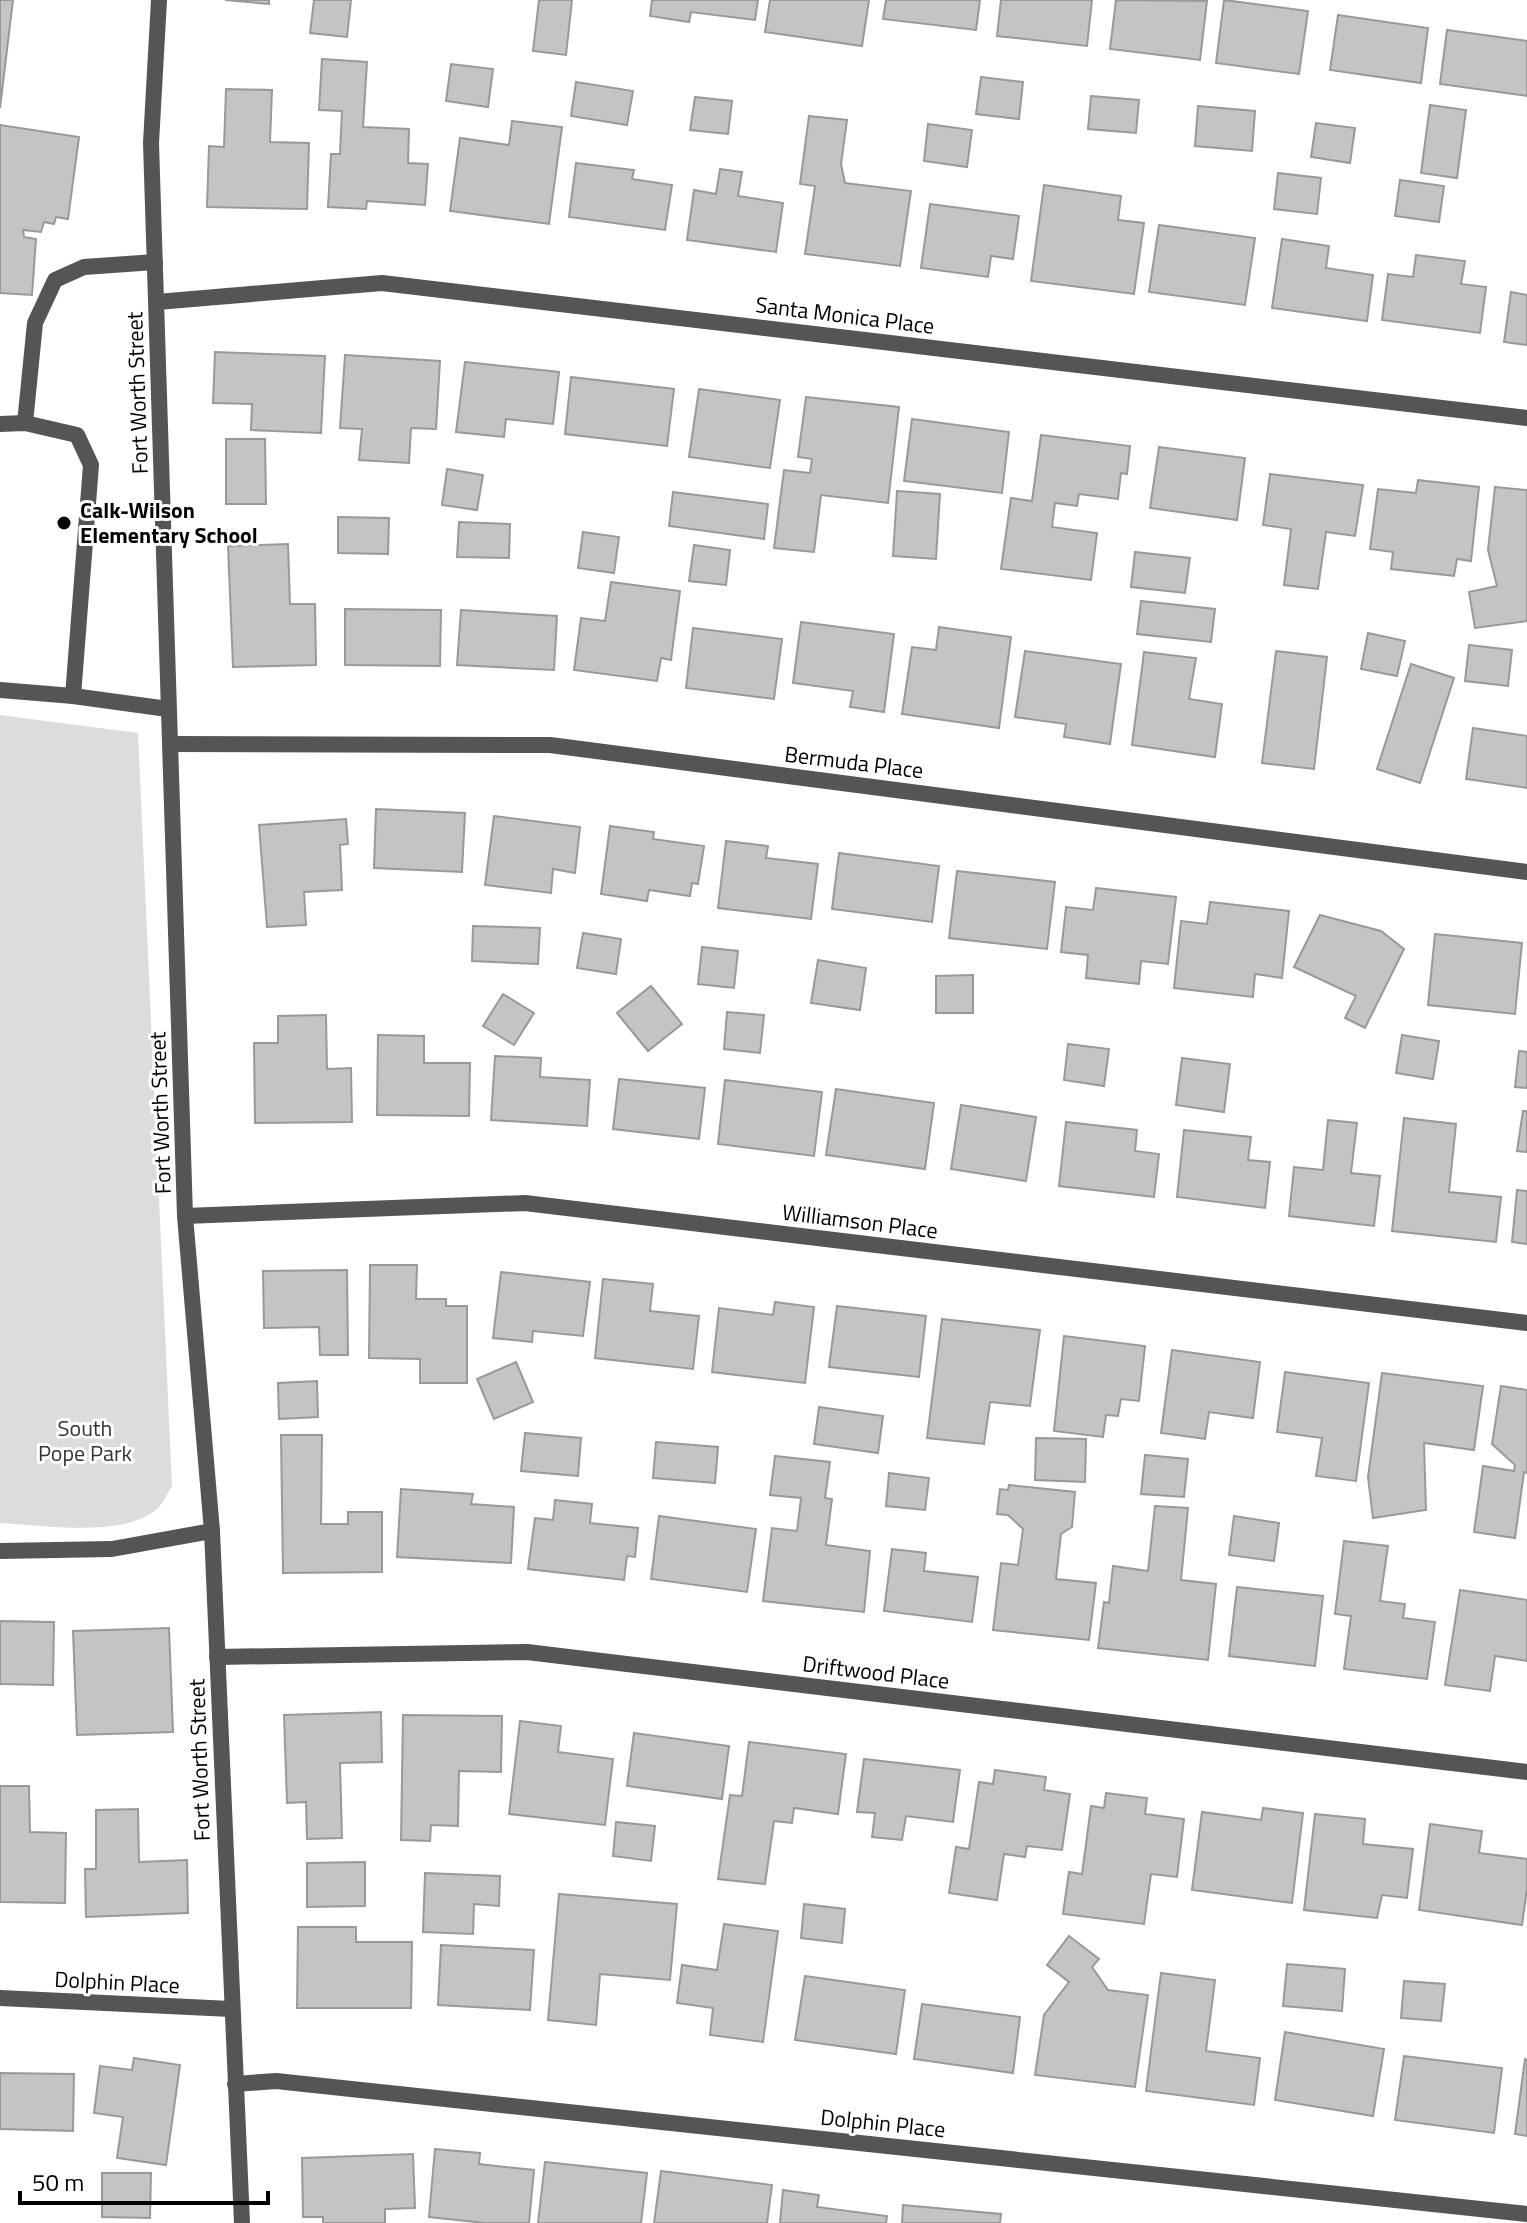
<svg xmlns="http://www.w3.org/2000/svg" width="1527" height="2223" font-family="'Titillium Web',sans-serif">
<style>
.green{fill:#dcdcdc}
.building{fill:#c4c4c4;stroke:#999;stroke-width:2}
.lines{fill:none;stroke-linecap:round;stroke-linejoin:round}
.service{stroke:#555;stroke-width:16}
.minor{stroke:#555;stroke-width:16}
.poi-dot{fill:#000;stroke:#fff;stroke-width:3}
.labels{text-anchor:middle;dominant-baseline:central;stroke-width:6;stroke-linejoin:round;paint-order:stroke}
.street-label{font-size:22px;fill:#000;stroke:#fff}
.poi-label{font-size:22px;font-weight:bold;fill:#000;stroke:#fff;text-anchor:start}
.park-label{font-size:22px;fill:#333;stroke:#fff}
</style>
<rect width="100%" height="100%" fill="#fff"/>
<path class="green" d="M0,715L138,733L172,1486C168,1492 164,1501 159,1507C127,1539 42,1525 0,1523Z"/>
<g class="building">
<polygon points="0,0 13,0 0,108"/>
<polygon points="225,0 269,0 269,4"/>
<polygon points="314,0 351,0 347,37 310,33"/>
<polygon points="539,0 572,0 566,55 533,51"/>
<polygon points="652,0 758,0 755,20 691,12 689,22 650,16"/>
<polygon points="770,0 869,0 862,46 765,32"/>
<polygon points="886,0 980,0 976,30 883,19"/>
<polygon points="1001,0 1092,0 1087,46 997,36"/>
<polygon points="1116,0 1207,1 1200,60 1110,49"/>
<polygon points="1224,0 1308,11 1299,74 1216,63"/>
<polygon points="1338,15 1428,28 1421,83 1330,70"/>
<polygon points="1447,30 1527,41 1527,96 1440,84"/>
<polygon points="322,59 367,62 363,127 409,129 408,163 428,164 425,205 367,201 366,209 328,207 331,154 340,154 342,111 319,110"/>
<polygon points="451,64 493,69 488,107 446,101"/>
<polygon points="981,77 1023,82 1019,119 976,114"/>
<polygon points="576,82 633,91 627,125 571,116"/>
<polygon points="226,89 272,90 270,142 309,143 307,209 207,207 209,146 224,147"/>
<polygon points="1091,96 1139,100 1136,133 1088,129"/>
<polygon points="695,97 732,101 728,134 690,130"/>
<polygon points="1430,105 1466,110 1457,178 1421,173"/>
<polygon points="1198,106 1255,111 1252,151 1195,146"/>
<polygon points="809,116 847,120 841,164 845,183 911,191 900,266 805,254 815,186 800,184"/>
<polygon points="512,121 562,127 549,224 450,211 460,138 509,145"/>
<polygon points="1316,123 1355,128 1350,163 1311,157"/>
<polygon points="928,124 972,130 967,167 924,161"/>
<polygon points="0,125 79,137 68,219 56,217 54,224 44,222 41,232 23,230 24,237 36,239 32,295 0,293"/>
<polygon points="576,163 634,170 632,179 672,185 665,230 569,217"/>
<polygon points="720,169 742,172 738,196 783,203 776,252 687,240 694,190 716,194"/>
<polygon points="1278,173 1321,178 1317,214 1274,209"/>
<polygon points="1400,180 1444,186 1439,222 1395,216"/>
<polygon points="1044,185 1121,196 1118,220 1144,223 1134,294 1031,281"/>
<polygon points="930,204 1019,216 1013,259 991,256 988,277 921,268"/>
<polygon points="1159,225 1255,238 1245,305 1149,292"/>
<polygon points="1282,239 1329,246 1326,268 1373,275 1367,321 1272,308"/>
<polygon points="1416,255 1465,261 1461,284 1486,287 1480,333 1382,320 1388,274 1413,277"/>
<polygon points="1511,292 1527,295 1527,345 1504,342"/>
<polygon points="215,352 325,356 321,433 251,430 252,404 213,403"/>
<polygon points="345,355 440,361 436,429 411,428 409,463 359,460 362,429 340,428"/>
<polygon points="465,362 559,372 553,424 506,419 504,437 456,432"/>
<polygon points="571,377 674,389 667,446 565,434"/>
<polygon points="699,389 780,400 770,468 689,457"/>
<polygon points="806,397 899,407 888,503 821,495 814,552 774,548 784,470 810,473 812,459 798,457"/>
<polygon points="912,419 1009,432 1002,493 904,481"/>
<polygon points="1041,435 1130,446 1127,474 1121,473 1118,499 1079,494 1077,506 1055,503 1052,527 1097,533 1091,580 1001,569 1011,498 1032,501"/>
<polygon points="226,439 265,439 266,504 226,504"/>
<polygon points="1159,447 1245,458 1237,520 1150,508"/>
<polygon points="447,469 483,475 477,510 442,505"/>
<polygon points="1270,474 1363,485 1355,536 1326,532 1318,589 1284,585 1291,529 1263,525"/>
<polygon points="1418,480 1479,487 1471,561 1457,559 1454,576 1391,569 1393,552 1370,549 1378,489 1416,493"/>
<polygon points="1495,487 1527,490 1527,621 1475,628 1469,592 1497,586 1488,550"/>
<polygon points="897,491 940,494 936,559 893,556"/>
<polygon points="673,492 768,504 764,539 669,526"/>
<polygon points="338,517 389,518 388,554 338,553"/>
<polygon points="459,522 510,524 509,558 457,557"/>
<polygon points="583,532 619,537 614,573 578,568"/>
<polygon points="288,544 290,604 315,604 316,665 233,667 228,546"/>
<polygon points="694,545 730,550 726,585 689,581"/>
<polygon points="1135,552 1190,558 1185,593 1131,587"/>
<polygon points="611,582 680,591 671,660 661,658 657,681 574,670 581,618 605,621"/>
<polygon points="1141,601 1215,609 1211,642 1137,634"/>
<polygon points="345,609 441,610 440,666 345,665"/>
<polygon points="461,610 557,616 554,670 457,665"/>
<polygon points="801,622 894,634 884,712 850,707 853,691 793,683"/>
<polygon points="939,627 1011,637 999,728 902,714 912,647 936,650"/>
<polygon points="693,628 782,639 774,699 686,688"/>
<polygon points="1368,633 1405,641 1397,676 1361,669"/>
<polygon points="1469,645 1512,650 1508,686 1465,681"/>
<polygon points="1025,651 1121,664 1110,744 1064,737 1066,724 1015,717"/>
<polygon points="1276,651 1327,657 1314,769 1262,763"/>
<polygon points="1144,652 1196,658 1189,699 1222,704 1215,757 1132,745"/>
<polygon points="1411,664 1454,678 1420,783 1377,769"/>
<polygon points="1473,728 1527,736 1527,788 1466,779"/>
<polygon points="376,809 465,813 462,872 374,868"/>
<polygon points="494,816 580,827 575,873 553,869 551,893 485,885"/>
<polygon points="346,819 348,844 340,845 342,890 304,892 306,925 267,927 259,825"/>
<polygon points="610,826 654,832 653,839 704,846 698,884 692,883 690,896 649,890 647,901 601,894"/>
<polygon points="726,841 768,846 766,858 818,864 811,919 718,908"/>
<polygon points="839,853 939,866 932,922 832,909"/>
<polygon points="957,871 1055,882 1047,949 949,938"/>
<polygon points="1096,888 1176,897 1168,964 1141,961 1139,984 1086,978 1088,955 1061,952 1066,907 1093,910"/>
<polygon points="1210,902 1289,911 1282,978 1255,974 1253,997 1174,988 1181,921 1207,924"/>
<polygon points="1320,915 1381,931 1404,949 1365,1028 1345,1018 1356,996 1294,967"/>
<polygon points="473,926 540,928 538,964 472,961"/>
<polygon points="583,933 621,939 616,974 577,968"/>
<polygon points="1435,934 1522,943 1515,1014 1428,1005"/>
<polygon points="702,947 738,951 734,988 698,984"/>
<polygon points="818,960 866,968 860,1010 811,1003"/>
<polygon points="973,975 973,1013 936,1013 936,976"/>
<polygon points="651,986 682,1024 648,1051 617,1013"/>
<polygon points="503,994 534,1013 514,1045 483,1026"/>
<polygon points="727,1012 764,1015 760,1053 724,1049"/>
<polygon points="326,1015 327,1069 351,1068 352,1122 255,1123 254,1043 278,1043 278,1016"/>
<polygon points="378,1035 424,1036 424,1063 470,1063 469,1116 377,1115"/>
<polygon points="1402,1035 1439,1041 1433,1079 1396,1073"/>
<polygon points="1068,1044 1109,1049 1104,1086 1064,1080"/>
<polygon points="1519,1051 1527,1052 1527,1088 1515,1087"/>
<polygon points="495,1056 541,1058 540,1077 590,1080 587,1126 491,1120"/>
<polygon points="1182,1058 1230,1064 1224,1112 1176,1105"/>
<polygon points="619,1079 705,1088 699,1139 613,1129"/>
<polygon points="725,1080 822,1092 814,1156 718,1144"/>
<polygon points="836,1089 934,1103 925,1169 826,1155"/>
<polygon points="961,1105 1036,1117 1026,1181 951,1169"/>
<polygon points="1523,1111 1527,1111 1527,1152 1517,1151"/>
<polygon points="1404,1118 1456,1124 1449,1192 1501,1197 1496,1242 1392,1231"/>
<polygon points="1328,1120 1357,1123 1351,1173 1380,1176 1374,1226 1289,1216 1294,1167 1323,1170"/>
<polygon points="1066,1122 1137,1130 1135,1151 1159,1154 1154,1197 1059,1186"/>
<polygon points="1184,1130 1251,1137 1248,1160 1270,1162 1265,1208 1177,1197"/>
<polygon points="1517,1190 1527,1191 1527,1244 1512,1242"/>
<polygon points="370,1265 417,1265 416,1299 446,1299 446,1306 467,1306 467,1383 420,1383 420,1359 369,1358"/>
<polygon points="347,1270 348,1355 320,1355 319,1327 264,1328 263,1271"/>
<polygon points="501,1272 590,1282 583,1336 533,1331 532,1342 493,1338"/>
<polygon points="603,1279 653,1284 650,1311 699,1316 693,1369 595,1358"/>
<polygon points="775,1302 814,1307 805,1383 712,1372 719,1308 773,1315"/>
<polygon points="837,1306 926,1316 919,1377 829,1367"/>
<polygon points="942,1319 1040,1330 1030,1406 990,1402 984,1444 927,1438"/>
<polygon points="1064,1336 1145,1346 1139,1401 1121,1399 1118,1416 1106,1415 1103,1437 1054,1431"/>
<polygon points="1172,1350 1260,1362 1253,1418 1209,1412 1205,1439 1161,1433"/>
<polygon points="516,1362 533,1402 494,1419 477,1379"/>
<polygon points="1285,1372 1369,1383 1356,1481 1316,1476 1322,1438 1277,1432"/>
<polygon points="1382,1373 1483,1386 1474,1450 1424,1443 1426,1510 1373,1518 1368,1477"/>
<polygon points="317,1381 318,1417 279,1419 278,1383"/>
<polygon points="1501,1386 1527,1390 1527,1473 1524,1472 1515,1538 1474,1532 1483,1466 1514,1471 1515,1465 1492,1444"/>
<polygon points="819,1407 883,1416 878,1453 814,1444"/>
<polygon points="525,1433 581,1438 578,1476 521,1471"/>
<polygon points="281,1435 322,1435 321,1524 348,1524 348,1512 382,1512 382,1572 283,1573"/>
<polygon points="1036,1438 1086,1439 1085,1482 1035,1480"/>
<polygon points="656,1442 718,1447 715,1483 653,1478"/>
<polygon points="1145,1455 1188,1459 1184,1497 1141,1494"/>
<polygon points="775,1456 830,1462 825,1498 832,1499 826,1545 870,1551 864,1612 763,1601 772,1528 797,1531 801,1498 770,1495"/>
<polygon points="889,1473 929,1478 925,1510 886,1506"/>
<polygon points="1009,1485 1075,1492 1072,1527 1061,1534 1056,1579 1096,1583 1089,1640 993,1630 1001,1563 1018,1565 1023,1529 1008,1515 997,1514 1000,1489 1008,1490"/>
<polygon points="401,1489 473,1494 471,1504 514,1507 511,1563 397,1557"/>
<polygon points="555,1500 592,1504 590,1523 638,1528 635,1557 627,1556 624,1580 528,1569 535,1518 553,1520"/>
<polygon points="1155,1506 1188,1508 1181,1580 1216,1584 1208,1660 1098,1648 1104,1602 1109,1603 1113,1566 1148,1571"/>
<polygon points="659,1516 756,1529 747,1592 651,1579"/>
<polygon points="1234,1516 1279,1523 1274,1561 1229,1555"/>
<polygon points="1344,1541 1388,1546 1380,1601 1405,1604 1403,1618 1435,1622 1427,1679 1344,1669 1351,1616 1335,1614"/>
<polygon points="892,1549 926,1553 924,1571 978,1577 972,1622 884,1611"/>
<polygon points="1237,1587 1323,1596 1315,1666 1229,1656"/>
<polygon points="1460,1590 1527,1600 1527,1661 1495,1656 1490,1691 1445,1685"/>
<polygon points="0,1621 54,1622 53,1685 0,1684"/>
<polygon points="169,1628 173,1732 77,1735 73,1631"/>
<polygon points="381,1712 382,1762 340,1763 342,1838 307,1839 306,1802 287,1803 284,1715"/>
<polygon points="403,1715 502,1716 501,1772 459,1771 458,1826 431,1825 430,1841 401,1840"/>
<polygon points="520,1721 561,1726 558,1752 613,1759 605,1825 509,1814"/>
<polygon points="634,1733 729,1746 722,1799 627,1786"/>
<polygon points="749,1742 846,1754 838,1814 794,1808 792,1823 774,1821 765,1884 718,1879 730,1795 742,1796"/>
<polygon points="864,1759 960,1770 953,1822 906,1816 902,1840 872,1837 875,1813 857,1812"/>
<polygon points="995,1770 1046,1777 1044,1790 1070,1794 1062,1850 1027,1846 1025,1857 1004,1854 997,1900 949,1893 956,1847 969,1849 979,1782 993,1784"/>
<polygon points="0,1786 29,1786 30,1832 66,1833 65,1903 0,1902"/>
<polygon points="1106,1793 1147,1798 1145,1814 1184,1819 1177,1877 1151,1874 1144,1924 1063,1914 1069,1872 1082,1874 1091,1806 1104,1808"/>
<polygon points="1263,1808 1303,1813 1292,1903 1192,1890 1202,1812 1261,1820"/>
<polygon points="138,1809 139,1862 187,1860 188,1913 86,1917 85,1869 96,1869 96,1810"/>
<polygon points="1315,1814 1365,1819 1363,1844 1413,1849 1407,1898 1382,1895 1377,1918 1304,1910"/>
<polygon points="616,1822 655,1826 651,1861 613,1856"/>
<polygon points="1430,1824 1482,1831 1479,1853 1527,1859 1527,1889 1522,1925 1419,1910"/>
<polygon points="365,1862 365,1906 307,1907 307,1863"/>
<polygon points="425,1873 500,1876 499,1906 474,1904 473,1934 423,1932"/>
<polygon points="559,1894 677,1904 670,1980 600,1974 596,2025 548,2020"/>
<polygon points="804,1904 845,1909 842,1943 801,1938"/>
<polygon points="724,1924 778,1931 763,2042 710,2035 713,2008 677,2003 682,1965 717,1970"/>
<polygon points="298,1927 356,1927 356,1942 412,1942 411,2008 297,2008"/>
<polygon points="1069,1936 1099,1959 1092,1967 1108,1990 1148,1995 1135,2087 1035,2075 1044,2015 1069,1982 1047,1965"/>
<polygon points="441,1945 534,1950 530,2010 438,2005"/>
<polygon points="1287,1964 1345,1969 1342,2011 1283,2006"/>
<polygon points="1161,1973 1215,1980 1206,2051 1260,2058 1254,2105 1146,2091"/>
<polygon points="805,1976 905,1990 896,2054 795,2040"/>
<polygon points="1404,1981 1445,1984 1441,2021 1401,2018"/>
<polygon points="922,2004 1020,2017 1013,2073 914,2059"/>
<polygon points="1285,2032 1384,2049 1373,2116 1275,2100"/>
<polygon points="1404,2056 1502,2068 1494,2133 1395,2120"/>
<polygon points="134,2058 180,2065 166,2165 117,2158 123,2117 94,2113 100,2066 132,2070"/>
<polygon points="1525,2059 1527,2060 1527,2136 1515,2134"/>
<polygon points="0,2073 74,2074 73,2131 0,2129"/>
<polygon points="435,2149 480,2153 479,2164 534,2170 529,2223 485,2223 429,2217"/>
<polygon points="413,2154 415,2208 385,2209 385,2223 323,2223 323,2217 303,2217 302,2158"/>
<polygon points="545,2162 647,2173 641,2223 538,2223"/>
<polygon points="661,2171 772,2185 767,2223 654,2223"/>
<polygon points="102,2173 151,2173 150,2218 102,2217"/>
<polygon points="783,2190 819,2195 817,2207 887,2216 886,2223 780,2223"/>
<polygon points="903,2205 1001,2214 1000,2223 902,2223"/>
</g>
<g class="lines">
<g class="service">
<polyline points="25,423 35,323 55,280 84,267 155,262"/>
<polyline points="0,424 25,423 77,435 91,465 73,696"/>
<polyline points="0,690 73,696 168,709"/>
</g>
<g class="minor">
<polyline points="159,0 151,143 185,1216 212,1531 242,2223"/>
<polyline points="157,302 382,283 1527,418"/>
<polyline points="171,744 550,745 1527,872"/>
<polyline points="185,1216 525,1203 1527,1323"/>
<polyline points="0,1551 112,1549 212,1531"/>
<polyline points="217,1657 527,1652 1527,1772"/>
<polyline points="0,1998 231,2009"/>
<polyline points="235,2084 276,2081 1527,2214"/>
</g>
</g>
<circle class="poi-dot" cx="64" cy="523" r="8"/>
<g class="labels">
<g class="street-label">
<text transform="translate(845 315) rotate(7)">Santa Monica Place</text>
<text transform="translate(137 393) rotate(-92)">Fort Worth Street</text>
<text transform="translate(854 762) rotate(7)">Bermuda Place</text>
<text transform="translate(160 1113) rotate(-92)">Fort Worth Street</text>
<text transform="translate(860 1221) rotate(7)">Williamson Place</text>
<text transform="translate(876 1672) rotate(7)">Driftwood Place</text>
<text transform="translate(199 1760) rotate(-92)">Fort Worth Street</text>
<text transform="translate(117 1982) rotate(3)">Dolphin Place</text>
<text transform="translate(883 2123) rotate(6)">Dolphin Place</text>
</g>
<g class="poi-label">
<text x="80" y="510">Calk-Wilson<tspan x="80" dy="25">Elementary School</tspan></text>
</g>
<g class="park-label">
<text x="85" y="1428">South<tspan x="85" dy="25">Pope Park</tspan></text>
</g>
</g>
<path d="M20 2191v12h248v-12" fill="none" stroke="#000000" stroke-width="4"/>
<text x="32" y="2191" font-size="24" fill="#000000" stroke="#ffffff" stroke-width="6" paint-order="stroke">50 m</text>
</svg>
